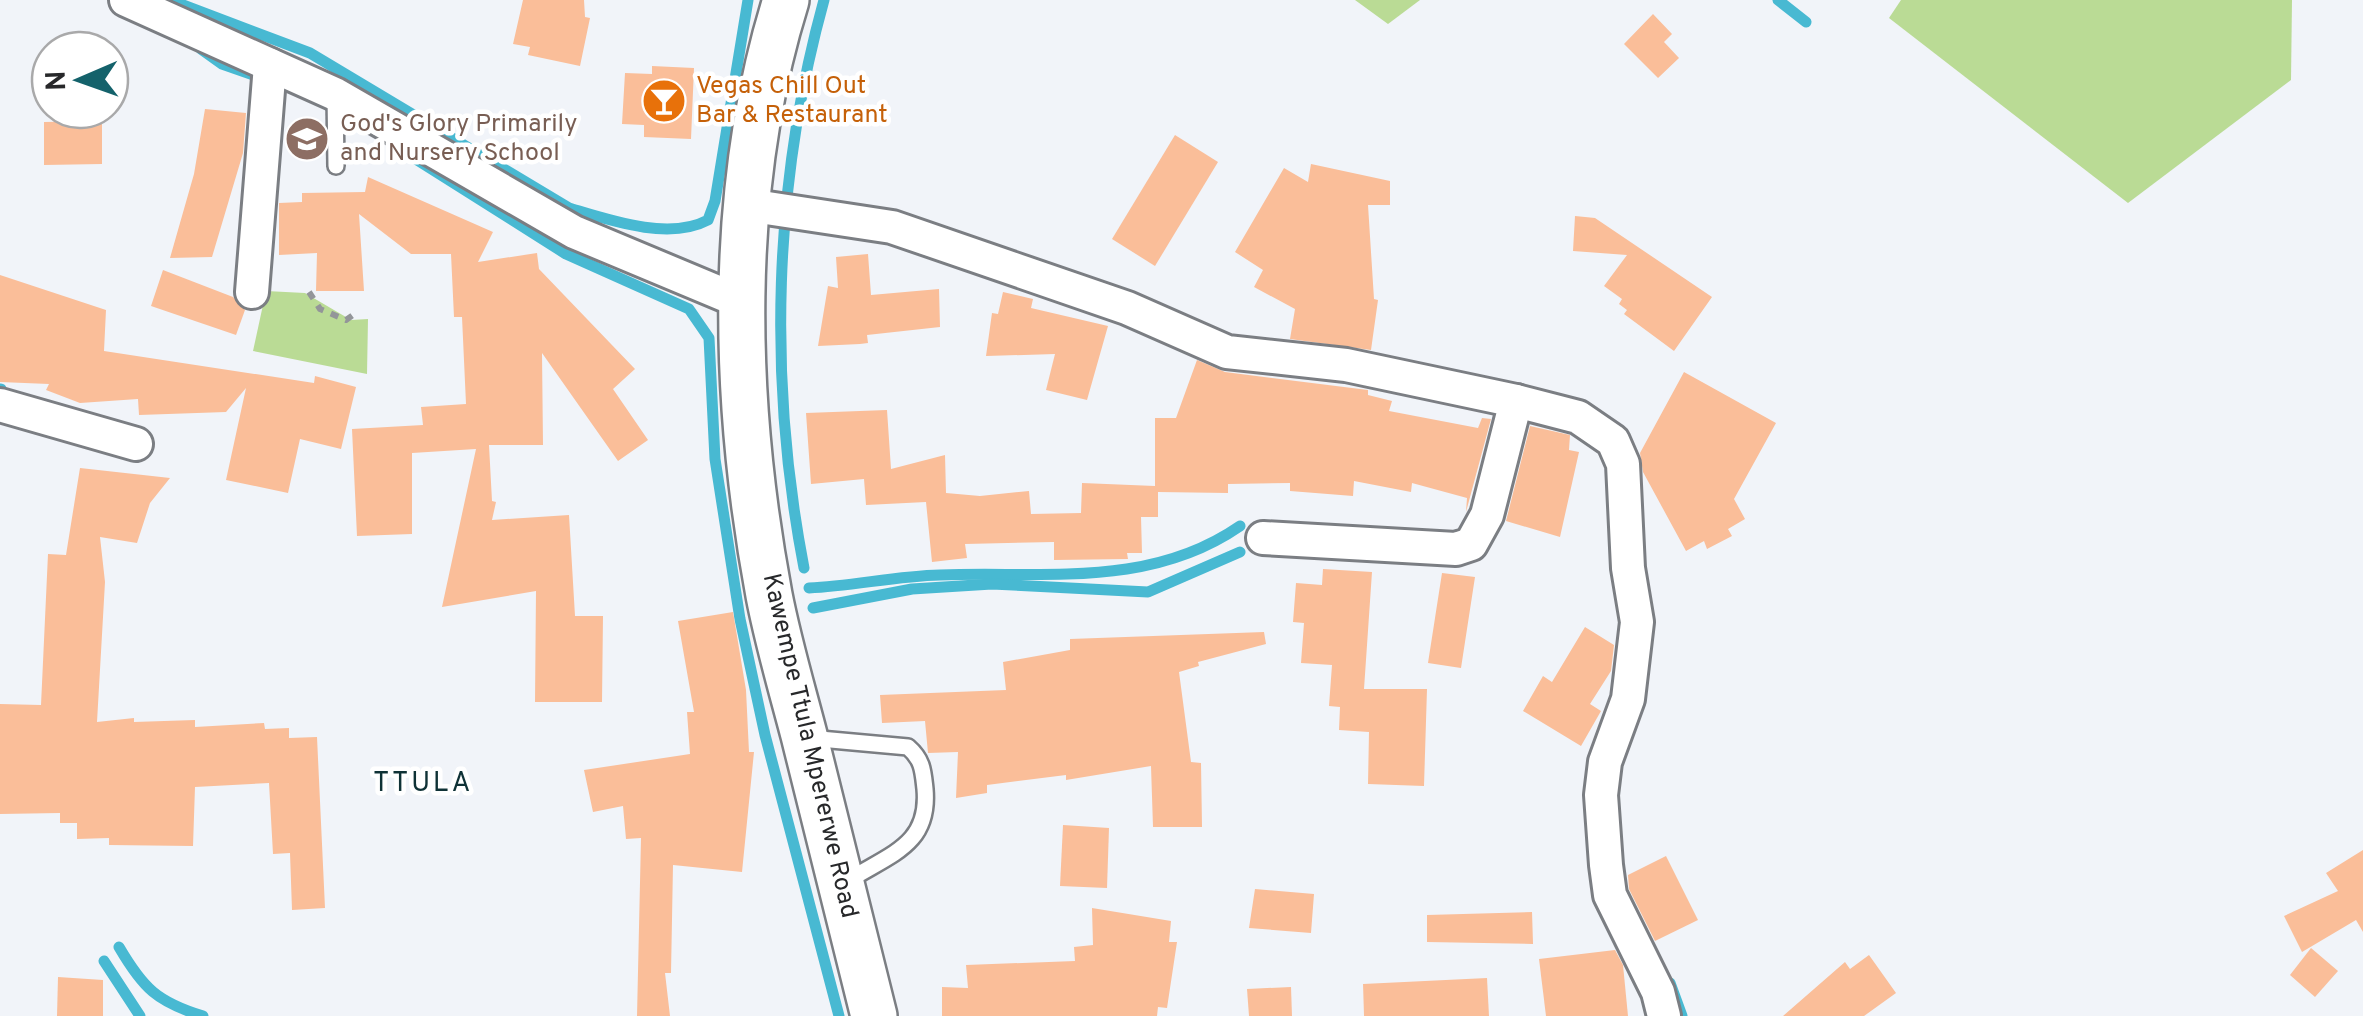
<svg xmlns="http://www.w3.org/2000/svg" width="2363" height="1016" font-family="Overpass,sans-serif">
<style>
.green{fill:#badb95}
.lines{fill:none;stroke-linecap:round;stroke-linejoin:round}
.stream{stroke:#48b9d2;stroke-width:11}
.building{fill:#fabe99}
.lane-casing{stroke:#7b7e83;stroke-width:20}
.street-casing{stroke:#7b7e83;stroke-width:38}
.secondary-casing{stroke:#7b7e83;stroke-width:50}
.path{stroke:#939599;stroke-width:6;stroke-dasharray:8 8;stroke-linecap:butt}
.lane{stroke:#fff;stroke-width:15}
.street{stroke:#fff;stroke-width:32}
.secondary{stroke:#fff;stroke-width:45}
.labels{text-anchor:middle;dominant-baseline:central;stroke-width:9;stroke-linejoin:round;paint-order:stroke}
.food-label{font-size:25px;fill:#c56008;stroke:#fff;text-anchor:start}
.education-label{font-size:25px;fill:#785e54;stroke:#fff;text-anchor:start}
.street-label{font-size:25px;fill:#27282a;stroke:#fff}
.neighbourhood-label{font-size:28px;letter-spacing:2.5px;fill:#0f3236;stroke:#fff}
</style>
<rect width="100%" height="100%" fill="#f1f4f9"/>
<g class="green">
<polygon points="1355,0 1420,0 1388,24"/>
<polygon points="1901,0 2292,0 2291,80 2128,203 1889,18"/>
<polygon points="266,291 305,293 351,320 368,319 367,374 253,351"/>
</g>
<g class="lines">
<g class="stream">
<path d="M170,0L310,53L569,208C609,220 669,241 708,220L715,201L748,0"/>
<polyline points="1778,0 1806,22"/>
<polyline points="201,49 222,64 265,79"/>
<polyline points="400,149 566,254 689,309 709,338 715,459 740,619 765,735 839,1016"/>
<polyline points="0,389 1,389"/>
<path d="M804,568C768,381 773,184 824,0"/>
<path d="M809,588C853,586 896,576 940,575C1043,571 1149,589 1240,526"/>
<polyline points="813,608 912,589 992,584 1148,592 1240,552"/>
<path d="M119,947C143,988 157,1002 203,1016"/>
<polyline points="104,961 140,1016"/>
<polyline points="1670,983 1682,1016"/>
</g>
</g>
<g class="building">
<polygon points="523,0 584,0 585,17 590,18 580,66 528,55 530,47 513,44"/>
<polygon points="1653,14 1672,34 1664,42 1679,58 1658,78 1624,44"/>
<polygon points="652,66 694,68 691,139 644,137 644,125 622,124 625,73 652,74"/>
<polygon points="205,109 246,113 243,153 212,257 170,258 194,174"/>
<polygon points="102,121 102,164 44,165 44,122"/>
<polygon points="1175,135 1218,162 1155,266 1112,239"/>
<polygon points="1311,164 1390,181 1390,205 1368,205 1374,299 1378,300 1371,350 1290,339 1295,309 1254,287 1263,270 1235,252 1284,168 1308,182"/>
<polygon points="368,177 493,232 478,262 537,253 539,269 635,369 613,389 648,440 618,461 542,353 543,445 489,445 492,501 496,502 492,520 569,515 575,616 603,616 602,702 535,702 536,591 442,607 476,449 412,453 412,534 357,536 352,429 423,425 421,407 466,404 462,317 454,317 451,254 411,254 359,214 364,291 316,291 317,253 279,255 279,203 302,202 302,193 365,192"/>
<polygon points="1575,216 1595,218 1712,297 1674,351 1624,314 1627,310 1619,304 1622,299 1604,286 1627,255 1573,251"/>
<polygon points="868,254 871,295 939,289 940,327 867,335 868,343 860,344 818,346 828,286 838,288 836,257"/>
<polygon points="163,270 233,297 245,310 236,335 151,306"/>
<polygon points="0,275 106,310 104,351 314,383 315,376 356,387 341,449 300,439 288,493 226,480 246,388 226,412 139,415 138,399 80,403 46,390 49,384 0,382"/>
<polygon points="1003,292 1033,299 1031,308 1108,326 1087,400 1046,390 1055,354 986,356 992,313 998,314"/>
<polygon points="1197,360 1225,372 1368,390 1368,395 1392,401 1389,411 1478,428 1482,418 1491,419 1466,512 1467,498 1412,483 1411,492 1354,481 1353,496 1290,491 1290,483 1228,484 1228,493 1158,492 1158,517 1141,517 1142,553 1127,553 1128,559 1054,560 1054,542 965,544 967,558 932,562 926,502 866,505 864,479 811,484 806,413 887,410 891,469 945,455 946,493 980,496 1029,491 1031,514 1081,513 1082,483 1155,486 1155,418 1176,418"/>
<polygon points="1684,372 1776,423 1734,499 1745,519 1728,529 1732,536 1707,549 1704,541 1686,551 1643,472 1640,453"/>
<polygon points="1530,426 1570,435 1569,450 1579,452 1560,537 1506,521"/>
<polygon points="80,468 170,478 150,503 137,543 100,537 105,582 97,722 134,718 134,722 195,720 195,727 264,723 265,729 289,728 289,738 317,737 325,908 292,910 290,853 273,854 269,783 195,787 193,846 109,845 109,838 77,839 77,823 60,823 60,813 0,814 0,704 41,705 48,554 66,555"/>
<polygon points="1323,569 1372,572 1364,689 1427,689 1424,786 1368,784 1369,732 1339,730 1340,707 1329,706 1332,665 1301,663 1304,623 1293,622 1296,583 1322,585"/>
<polygon points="1442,573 1475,577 1461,668 1428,663"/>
<polygon points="733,612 746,690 749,752 754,752 742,872 673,865 671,973 665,973 670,1016 637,1016 641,838 626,839 623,806 593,812 584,770 690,754 687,712 694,712 678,621"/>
<polygon points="1585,627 1614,645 1611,671 1590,704 1601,711 1581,746 1523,711 1543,676 1552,682"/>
<polygon points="1264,632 1266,644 1198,662 1199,666 1179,672 1191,762 1201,763 1202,827 1153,827 1151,766 1066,780 1066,775 987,785 987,793 956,798 958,752 928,753 925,721 882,723 880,695 1006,690 1003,662 1070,650 1070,639"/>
<polygon points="1063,825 1109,828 1107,888 1060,886"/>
<polygon points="2363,850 2363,932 2356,920 2302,952 2284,916 2338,891 2326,873"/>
<polygon points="1666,856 1698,920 1655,941 1629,889 1628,875"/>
<polygon points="1255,889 1314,894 1311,933 1249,928"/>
<polygon points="1092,908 1171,921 1169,942 1177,942 1167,1008 1158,1007 1157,1016 942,1016 942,987 968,988 966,965 1075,961 1074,947 1093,945"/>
<polygon points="1532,912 1533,944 1427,942 1427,915"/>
<polygon points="2311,948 2338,971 2315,997 2290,975"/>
<polygon points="1615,950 1623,965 1628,1016 1546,1016 1539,959"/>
<polygon points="1869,955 1896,993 1864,1016 1783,1016 1845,962 1850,969"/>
<polygon points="58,977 103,980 103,1016 57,1016"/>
<polygon points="1487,978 1489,1016 1364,1016 1363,984"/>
<polygon points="1291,987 1292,1016 1249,1016 1247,989"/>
</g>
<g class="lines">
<defs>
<g id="lane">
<polyline points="335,95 336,166"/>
<path d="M809,738L908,747C923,760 923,771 925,789C930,846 889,854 846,882"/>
</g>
<g id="street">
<polyline points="126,0 335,94 574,232 739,301"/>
<polyline points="747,205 892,227 1127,308 1227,352 1346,365 1516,401 1578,417 1613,441 1623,464 1628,568 1637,622 1628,699 1605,762 1601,795 1606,865 1610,895 1658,992 1664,1016"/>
<polyline points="252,292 270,65"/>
<polyline points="0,405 136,444"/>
<polyline points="1263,538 1456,549 1471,544 1487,515 1516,401"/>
</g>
<path id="secondary" d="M786,0C727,189 733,402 769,595C778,642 792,689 804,735C827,829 850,923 874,1016"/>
</defs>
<use href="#lane" class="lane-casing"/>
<use href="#street" class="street-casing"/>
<use href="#secondary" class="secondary-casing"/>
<polyline class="path" points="309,292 320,309 346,320 353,315"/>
<use href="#lane" class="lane"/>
<use href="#street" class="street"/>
<use href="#secondary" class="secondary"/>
</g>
<defs>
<symbol id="bar-disc" viewBox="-11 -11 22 22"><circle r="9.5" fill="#e8710a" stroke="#fff"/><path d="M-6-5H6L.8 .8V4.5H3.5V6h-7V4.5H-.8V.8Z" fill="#fff"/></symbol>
<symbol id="school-disc" viewBox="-11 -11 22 22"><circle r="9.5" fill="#8d6e63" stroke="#fff"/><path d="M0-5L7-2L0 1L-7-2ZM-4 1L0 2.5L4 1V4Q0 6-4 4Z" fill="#fff"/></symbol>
</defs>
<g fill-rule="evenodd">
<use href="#bar-disc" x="639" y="76" width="50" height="50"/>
<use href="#school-disc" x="282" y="114" width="50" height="50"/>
</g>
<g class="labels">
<g class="food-label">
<text x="696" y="87">Vegas Chill Out<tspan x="696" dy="29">Bar &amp; Restaurant</tspan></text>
</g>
<g class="education-label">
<text x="340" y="125">God's Glory Primarily<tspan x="340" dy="29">and Nursery School</tspan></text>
</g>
<g class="street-label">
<text transform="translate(809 746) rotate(77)">Kawempe Ttula Mpererwe Road</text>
</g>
<g class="neighbourhood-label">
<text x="423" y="784">TTULA</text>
</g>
</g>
<g transform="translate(80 80) rotate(268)"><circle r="48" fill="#ffffff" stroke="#a9a9aa" stroke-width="2.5"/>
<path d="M0-8L18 38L0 25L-18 38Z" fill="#14626b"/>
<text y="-15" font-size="28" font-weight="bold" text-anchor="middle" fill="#27282a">N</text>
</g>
</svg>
